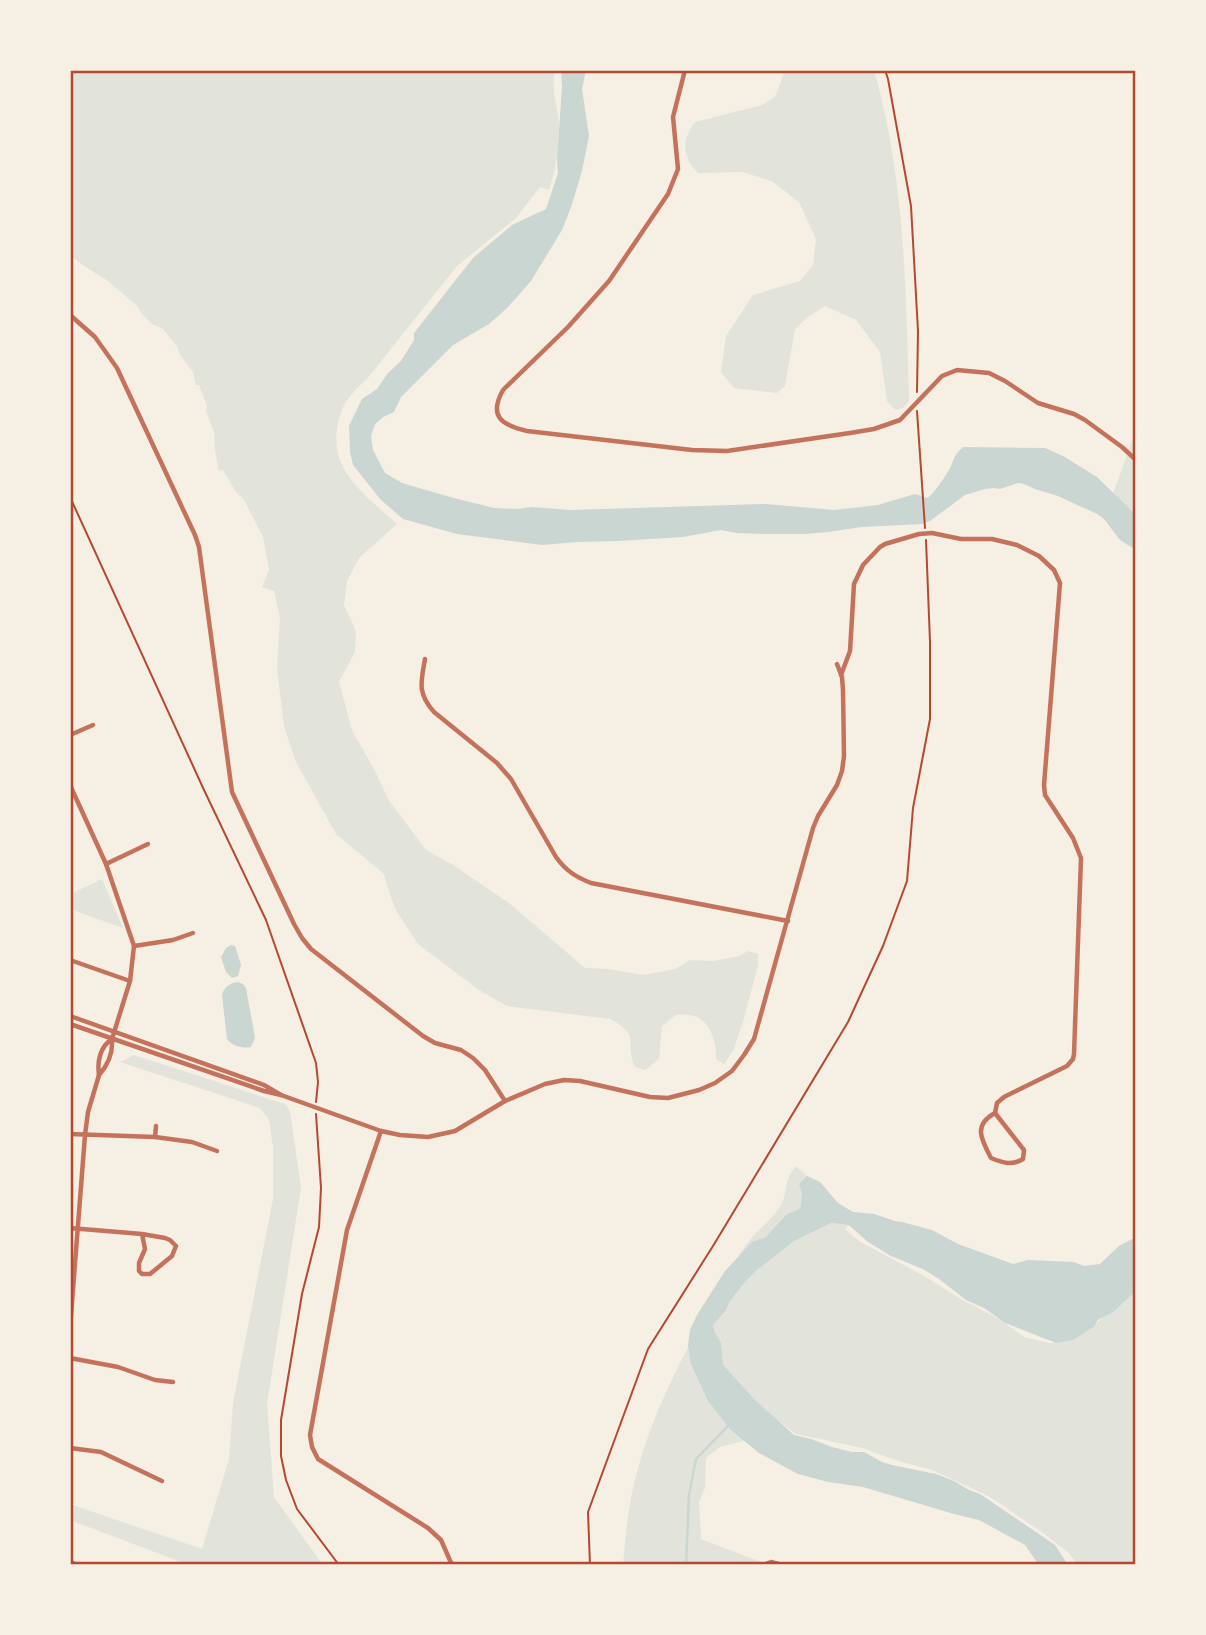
<svg xmlns="http://www.w3.org/2000/svg" width="1206" height="1635" font-family="Roboto,sans-serif">
<style>
.green{fill:#e2e4dc}
.water{fill:#c9d6d2}
.lines{fill:none;stroke-linecap:round;stroke-linejoin:round}
.stream{stroke:#c9d6d2;stroke-width:2.5}
.river{stroke:#c9d6d2;stroke-width:14}
.path{stroke:#b5482f;stroke-width:2}
.minor{stroke:#c5725c;stroke-width:4.5}
.neatline{fill:none;stroke:#b5482f;stroke-width:2.5}
</style>
<rect width="100%" height="100%" fill="#f6efe4"/>
<g class="green">
<path d="M70,70H555C551,89 558,106 559,125C559,146 556,170 549,190L540,187L516,218L457,266L367,379C357,388 345,399 341,413C332,439 336,462 354,483C366,498 383,511 397,524L359,558L347,581L344,605L356,631L355,652L339,682L352,730L376,773L388,799L426,850L450,863L509,903L585,968L608,969L643,975L675,969L690,960L714,961L739,956L748,951L758,954V966L742,1025L733,1051L724,1064L716,1059C717,1042 709,1015 688,1015C685,1015 679,1014 676,1015C672,1017 667,1023 662,1026L659,1059L645,1070L635,1067C624,1040 642,1036 610,1019L507,1006L479,990L418,944L397,912L391,898L384,874L336,834L296,762L284,726L277,668L280,618L274,591L262,587L269,570L263,537L244,500L236,492L223,470L219,471L215,451L214,432L206,411L207,406L199,385H196L193,372L180,355L178,348L163,329L152,324L142,314L137,306L108,281L81,264L70,254Z"/>
<path d="M785,70H874C905,178 906,289 909,401L903,408L895,410L887,401L880,352L856,320L825,306L809,316L795,329L785,386L777,393L734,388L721,372L726,336L753,295L800,281L813,265L816,239L799,202L773,182L743,172L698,173C682,157 681,140 695,122L762,105L775,97Z"/>
<polygon points="1136,430 1136,519 1113,494"/>
<polygon points="102,879 123,928 70,909 70,894"/>
<polygon points="134,1055 285,1104 290,1111 301,1188 267,1404 274,1497 323,1565 189,1565 70,1520 70,1504 202,1549 229,1459 233,1403 273,1199 273,1147 269,1120 260,1108 120,1062"/>
<path d="M796,1166L851,1217L846,1230L859,1241L926,1277L959,1298L999,1319L1024,1337L1050,1343L1068,1341L1090,1330L1116,1304L1136,1290V1565H1078L1068,1552L1043,1533L990,1497L971,1488L932,1470L898,1461L862,1448L796,1434L777,1420L772,1433L720,1447L706,1458L705,1488L699,1502L701,1539L764,1563V1565H623C626,1531 629,1497 639,1465C653,1415 676,1369 701,1323C715,1297 728,1269 746,1245C756,1230 772,1220 781,1205C786,1196 785,1188 788,1179C789,1175 793,1170 796,1166Z"/>
</g>
<g class="water">
<path d="M561,70H586L582,89L589,136L582,171L571,207L562,230L531,281L507,308L489,324L453,345L401,397L394,412L383,417L375,424L371,436L373,450L385,473L402,483L450,497L494,508L517,509L531,507L570,510L766,504L834,510L878,505L915,494L928,498C936,490 943,480 949,470C954,461 954,453 964,447L1045,448L1063,456L1097,477L1136,515V550L1120,540L1104,519L1097,514L1058,496L1035,489L1024,484L1018,483L1000,489L994,488L985,489L965,495L930,521L922,524L861,527L829,532L805,534H765L736,533L721,530L683,537L618,541L577,542L542,545L457,534L403,519L381,500L353,465L350,452L349,426L362,399L377,389L388,373L401,361L414,340V333L473,258L512,225L546,209L558,173L557,159L562,87Z"/>
<polygon points="231,945 235,946 241,965 238,976 232,978 226,972 221,957 226,948"/>
<path d="M238,982L243,984L246,988L255,1038L251,1047C244,1049 232,1046 227,1039L222,995C224,987 230,983 238,982Z"/>
<polygon points="807,1176 820,1182 838,1203 853,1212 874,1214 895,1221 902,1222 932,1230 958,1244 1013,1264 1028,1260 1074,1262 1084,1266 1100,1264 1119,1246 1136,1237 1136,1281 1126,1285 1111,1295 1094,1327 1073,1340 1056,1343 1005,1323 984,1308 966,1300 939,1279 923,1269 891,1256 868,1242 850,1226 844,1224 831,1223 794,1241 758,1269 744,1283 729,1302 726,1310 713,1325 714,1331 721,1343 723,1365 755,1400 794,1435 811,1439 832,1447 852,1452 864,1452 882,1462 892,1465 936,1474 954,1481 969,1490 980,1494 1055,1545 1068,1565 1039,1565 1025,1545 979,1520 954,1514 863,1487 828,1482 798,1474 759,1453 731,1430 708,1401 691,1364 688,1345 690,1330 697,1315 725,1271 752,1242 775,1234 794,1222 801,1205 802,1192 799,1184"/>
</g>
<g class="lines">
<polyline class="stream" points="686,1565 689,1495 696,1459 729,1425"/>
<g class="river">
<polyline points="768,1245 791,1220 812,1212"/>
<polyline points="1088,1317 1108,1307 1136,1281"/>
</g>
<g class="path">
<polyline points="885,70 888,79 911,206 918,331 917,392"/>
<polyline points="917,411 925,528"/>
<polyline points="70,497 204,790 266,920 316,1063 318,1082 316,1102"/>
<polyline points="316,1114 321,1188 319,1227 302,1294 281,1420 281,1456 286,1480 297,1509 339,1565"/>
<polyline points="590,1565 588,1512 648,1349 713,1246 848,1022 883,946 907,881 913,808 930,719 930,642 926,540"/>
</g>
<g class="minor">
<path d="M685,70L673,117L678,169L668,194L609,281L568,327L503,390C488,417 502,425 527,431L692,450L727,451L850,433L874,429L900,420L942,376L957,370L989,373L1005,381L1038,403L1074,414L1085,420L1122,447L1136,460"/>
<polyline points="70,315 95,337 117,368 195,535 199,547 232,792 294,924 302,938 311,949 423,1036 435,1043 461,1050 473,1058 485,1070 505,1101"/>
<path d="M425,659C421,682 417,693 434,712L497,763L511,779L556,857C566,871 576,877 591,883L788,921"/>
<path d="M841,675L850,651L854,584L863,565L880,547L885,544L919,534L932,533L961,539H992L1017,545L1039,556L1054,570L1060,583L1044,785L1045,795L1073,838L1081,858L1074,1054L1073,1059L1067,1066L1004,1097L997,1103L995,1113L1024,1150L1023,1159C1012,1166 1003,1163 991,1158C981,1139 973,1125 995,1113"/>
<polyline points="70,735 93,725"/>
<path d="M70,785L106,864L134,946L130,981L112,1039C113,1052 108,1065 99,1075C97,1062 100,1047 111,1040"/>
<polyline points="106,864 148,844"/>
<polyline points="134,946 173,940 193,933"/>
<polyline points="70,960 130,981"/>
<polyline points="70,1016 264,1085 281,1095 264,1091 70,1024"/>
<polyline points="281,1095 381,1131 400,1135 428,1137 455,1131 505,1101 545,1084 564,1080 580,1081 650,1097 668,1098 699,1090 715,1083 732,1071 744,1055 754,1039 813,828 818,816 837,785 842,771 844,756 843,690 842,677 837,664"/>
<polyline points="381,1131 347,1230 310,1435 312,1447 318,1459 428,1528 441,1540 452,1565"/>
<polyline points="70,1134 155,1137 192,1142 217,1151"/>
<polyline points="155,1137 156,1126"/>
<polyline points="70,1228 142,1234 165,1238 170,1240 176,1246 172,1256 150,1274 142,1274 139,1271 139,1263 145,1249 142,1234"/>
<polyline points="70,1328 85,1135 88,1112 99,1075"/>
<polyline points="70,1358 118,1367 155,1380 173,1382"/>
<polyline points="70,1448 101,1452 162,1481"/>
<polyline points="70,1562 78,1565"/>
<polyline points="763,1565 771,1562 782,1565"/>
</g>
</g>
<rect width="1206" height="1635" fill="none" stroke="#f6efe4" stroke-width="144"/>
<rect x="72" y="72" width="1062" height="1491" class="neatline"/>
</svg>
